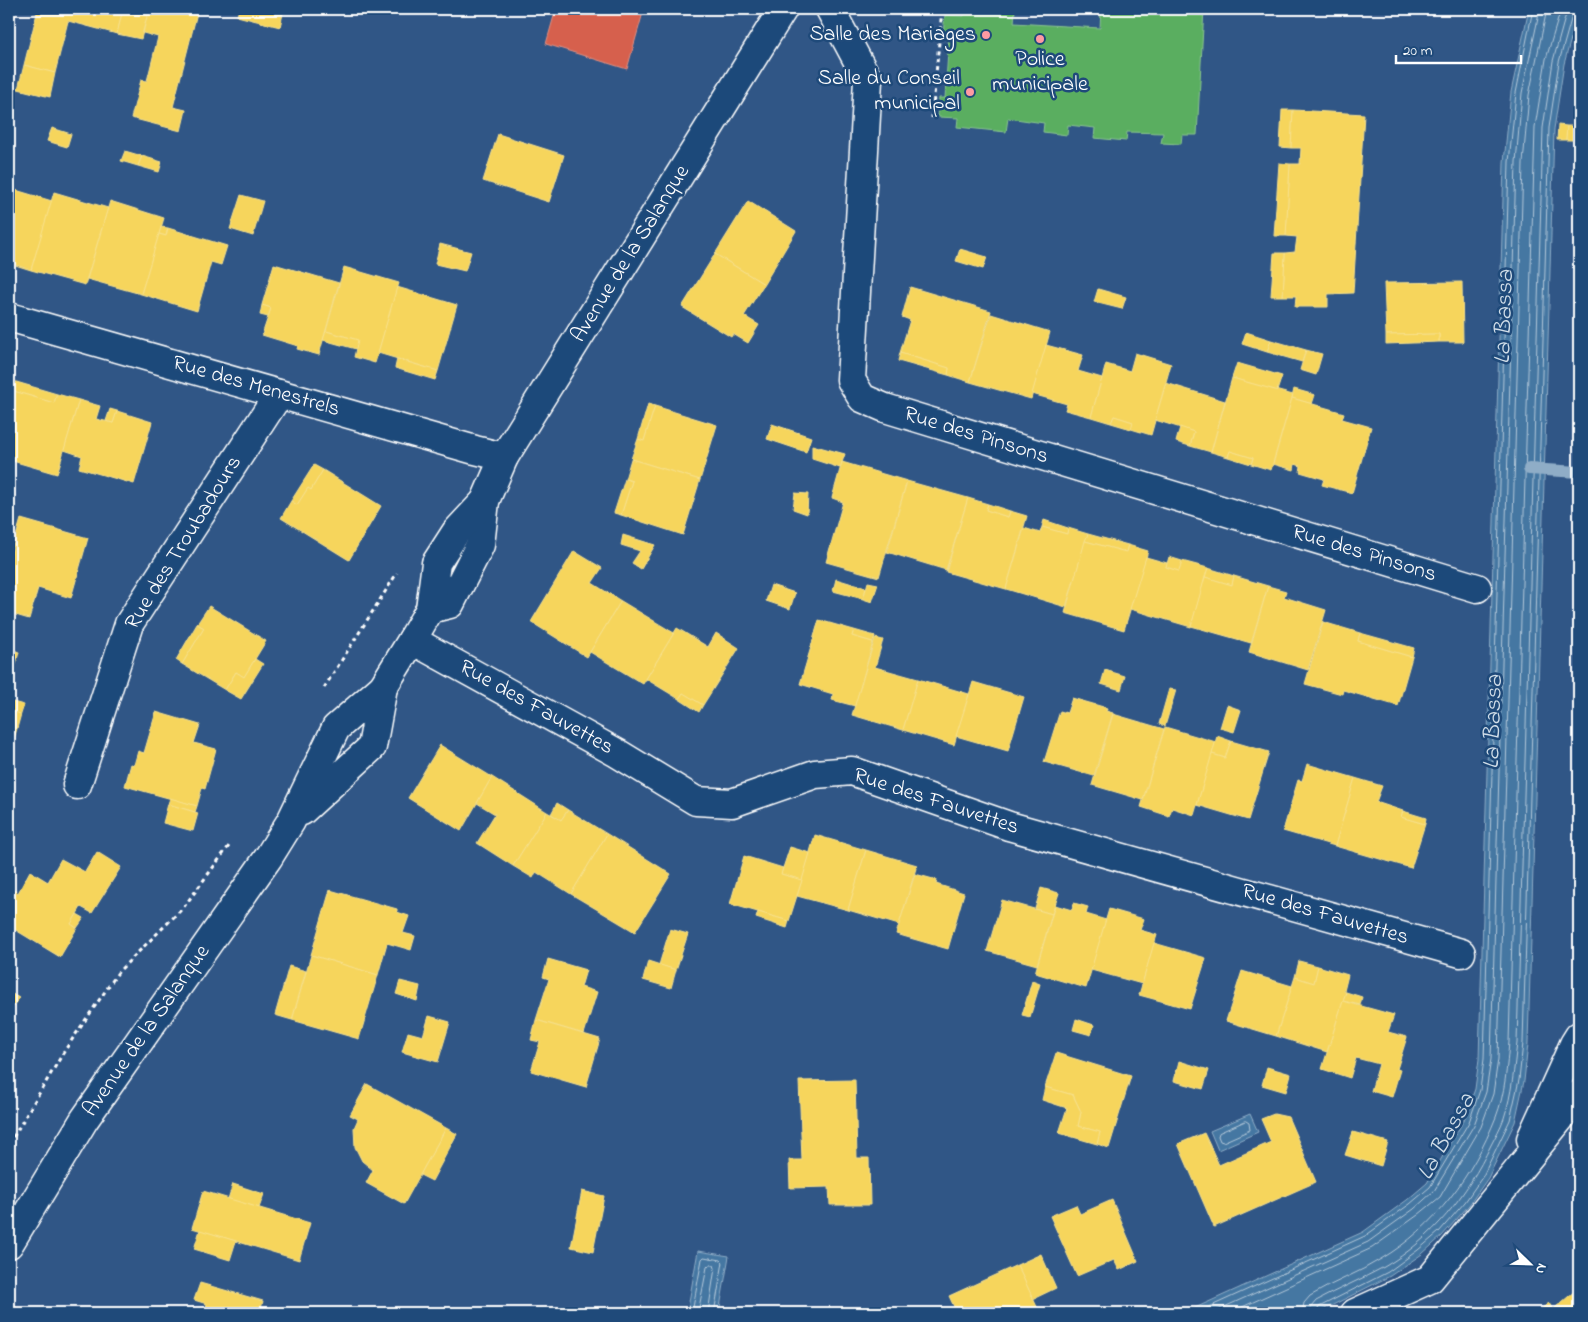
<svg xmlns="http://www.w3.org/2000/svg" width="1588" height="1322" font-family="'Indie Flower',sans-serif">
<style>
.water{fill:#4577a2;stroke:#8fadc7}
.homes{fill:#f6d55c;stroke:#f9e28d}
.shops{fill:#d6604d;stroke:#e29082}
.public{fill:#5aae61;stroke:#8cc690}
.lines{fill:none;stroke-linecap:round;stroke-linejoin:round}
.shore{stroke:#b5c9da;stroke-width:1}
.stream{stroke:#8fadc7;stroke-width:12}
.street-casing{stroke:#fff;stroke-width:31}
.secondary-casing{stroke:#fff;stroke-width:31}
.path{stroke:#fff;stroke-width:3;stroke-dasharray:4 4;stroke-linecap:butt}
.street{stroke:#1f4a7a;stroke-width:28}
.secondary{stroke:#1f4a7a;stroke-width:28}
.poi-dot{fill:#ff9aa2;stroke:#1f4a7a;stroke-width:2}
.labels{text-anchor:middle;dominant-baseline:central;stroke-width:5;stroke-linejoin:round;paint-order:stroke}
.poi-label{font-size:22px;fill:#fff;stroke:#1f4a7a;text-anchor:end}
.street-label{font-size:22px;fill:#fff;stroke:#1f4a7a}
.water-label{font-size:24px;font-style:italic;fill:#d0dde8;stroke:#1f4a7a}
</style>
<rect width="100%" height="100%" fill="#305686"/>
<filter id="ink" filterUnits="userSpaceOnUse"><feTurbulence type="fractalNoise" baseFrequency=".02" numOctaves="2"/><feDisplacementMap in="SourceGraphic" scale="10" xChannelSelector="R" yChannelSelector="G"/><feConvolveMatrix kernelMatrix="1 2 1 2 8 2 1 2 1" color-interpolation-filters="sRGB"/></filter>
<g filter="url(#ink)">
<g class="water">
<polygon points="1529,9 1579,9 1564,64 1554,129 1528,1044 1524,1081 1515,1122 1488,1178 1469,1205 1442,1236 1422,1254 1390,1276 1317,1313 1184,1313 1363,1232 1407,1200 1427,1183 1464,1120 1475,1089 1479,1059 1504,162 1511,92"/>
<polygon points="1250,1114 1258,1132 1218,1150 1210,1131"/>
<polygon points="698,1251 729,1256 719,1313 687,1313"/>
</g>
<g class="homes">
<polygon points="34,9 123,9 117,34 68,21 55,73 24,65 37,13 33,12"/>
<polygon points="123,9 149,9 141,39 117,34"/>
<polygon points="149,9 198,9 173,107 186,110 181,131 131,118 141,80 147,81 158,37 143,33"/>
<polygon points="239,9 284,9 280,27 237,16"/>
<polygon points="24,65 55,73 50,97 18,89"/>
<polygon points="1282,110 1293,110 1291,148 1280,147"/>
<polygon points="1293,110 1364,114 1353,293 1328,294 1328,307 1295,307 1296,296 1283,296 1285,253 1295,252 1297,237 1286,236 1290,164 1300,164 1301,148 1291,148"/>
<polygon points="1558,125 1567,126 1566,140 1557,140"/>
<polygon points="1567,126 1579,126 1579,140 1566,140"/>
<polygon points="52,128 71,134 67,147 47,141"/>
<polygon points="498,134 564,155 549,202 483,181"/>
<polygon points="125,151 142,156 138,166 121,161"/>
<polygon points="142,156 162,162 159,172 138,166"/>
<polygon points="1279,163 1290,164 1286,236 1274,236"/>
<polygon points="9,188 52,201 31,270 9,263"/>
<polygon points="54,192 108,208 85,285 31,270"/>
<polygon points="241,195 263,201 253,236 230,229"/>
<polygon points="110,201 164,218 141,294 87,279"/>
<polygon points="748,201 796,231 764,284 715,254"/>
<polygon points="161,227 168,228 166,236 159,234"/>
<polygon points="168,228 227,246 221,265 211,262 197,311 141,294 159,234 166,236"/>
<polygon points="440,244 471,252 465,271 435,264"/>
<polygon points="960,249 987,257 983,269 956,261"/>
<polygon points="1274,253 1285,253 1283,296 1271,296"/>
<polygon points="715,254 764,284 744,316 759,325 748,343 733,334 731,337 682,307"/>
<polygon points="274,264 339,283 319,355 297,349 298,346 262,335 271,308 262,305"/>
<polygon points="344,267 399,283 375,363 354,357 358,340 326,331"/>
<polygon points="1462,282 1463,342 1439,342 1439,334 1386,335 1384,283"/>
<polygon points="397,287 457,305 438,371 378,353"/>
<polygon points="910,287 991,311 970,382 948,375 949,368 900,353 910,320 902,317"/>
<polygon points="1098,289 1126,297 1122,309 1094,302"/>
<polygon points="262,305 271,308 268,317 260,315"/>
<polygon points="991,314 1050,332 1031,399 970,382"/>
<polygon points="326,331 358,340 356,349 323,340"/>
<polygon points="1246,332 1271,340 1267,352 1242,344"/>
<polygon points="1439,334 1439,342 1386,344 1386,335"/>
<polygon points="1271,340 1306,350 1302,362 1267,352"/>
<polygon points="1046,345 1083,355 1078,371 1102,378 1091,417 1065,410 1067,404 1032,394"/>
<polygon points="1306,350 1322,354 1316,375 1300,370"/>
<polygon points="900,353 949,368 948,375 898,361"/>
<polygon points="1135,353 1171,364 1151,435 1131,429 1133,422 1114,416 1111,423 1091,417 1106,364 1130,371"/>
<polygon points="397,359 438,371 435,380 395,368"/>
<polygon points="1237,363 1282,376 1277,391 1232,378"/>
<polygon points="1232,378 1293,395 1271,470 1251,464 1253,458 1230,451 1228,457 1211,452"/>
<polygon points="13,381 57,394 54,403 10,390"/>
<polygon points="1166,383 1225,401 1211,452 1190,446 1194,432 1155,420"/>
<polygon points="1294,389 1315,395 1312,404 1292,398"/>
<polygon points="10,390 54,403 57,394 79,400 57,474 9,460"/>
<polygon points="1292,398 1344,413 1342,419 1371,427 1352,493 1322,485 1324,479 1300,472 1301,466 1295,464 1294,470 1273,464"/>
<polygon points="79,400 100,406 96,419 113,423 117,411 152,422 134,484 79,468 82,456 64,450"/>
<polygon points="648,404 655,406 644,441 638,439"/>
<polygon points="655,406 717,425 700,480 631,459 638,439 644,441"/>
<polygon points="110,409 117,411 113,423 106,421"/>
<polygon points="1114,416 1133,422 1131,429 1111,423"/>
<polygon points="772,424 811,437 806,452 767,439"/>
<polygon points="1180,427 1194,432 1190,446 1176,442"/>
<polygon points="812,445 845,454 840,468 812,459"/>
<polygon points="1230,451 1253,458 1251,464 1228,457"/>
<polygon points="631,459 700,480 683,535 621,515 632,481 625,479"/>
<polygon points="842,462 907,481 879,577 826,562 843,502 832,498"/>
<polygon points="314,465 323,470 311,490 308,488 297,505 291,501"/>
<polygon points="323,470 381,506 349,560 281,518 291,501 297,505 308,488 311,490"/>
<polygon points="625,479 632,481 621,515 614,513"/>
<polygon points="907,481 968,498 946,570 887,552"/>
<polygon points="795,493 808,494 807,514 793,509"/>
<polygon points="968,498 988,504 986,510 1008,517 1010,511 1027,516 1006,589 946,572"/>
<polygon points="988,504 1010,511 1008,517 986,510"/>
<polygon points="21,519 88,538 71,598 38,588 29,619 9,613 9,560"/>
<polygon points="1044,520 1068,528 1067,534 1042,527"/>
<polygon points="1042,527 1067,534 1068,528 1088,534 1066,607 1006,589 1024,528 1040,533"/>
<polygon points="1088,534 1128,545 1126,552 1085,541"/>
<polygon points="623,535 655,545 641,569 632,563 640,551 621,545"/>
<polygon points="1085,541 1126,552 1128,545 1148,551 1124,630 1065,613"/>
<polygon points="574,551 602,568 592,583 621,601 587,657 531,622"/>
<polygon points="1146,557 1167,563 1166,567 1179,571 1182,561 1208,568 1191,627 1130,609"/>
<polygon points="1169,557 1182,561 1179,571 1166,567"/>
<polygon points="1208,568 1234,576 1232,585 1205,577"/>
<polygon points="1234,576 1268,586 1251,643 1191,626 1205,577 1232,585"/>
<polygon points="836,579 866,588 863,599 833,591"/>
<polygon points="868,582 878,584 872,602 863,599"/>
<polygon points="771,585 795,593 790,609 766,601"/>
<polygon points="1268,586 1286,591 1284,597 1326,610 1308,670 1249,652"/>
<polygon points="621,601 674,633 643,684 590,652"/>
<polygon points="209,606 266,641 244,677 236,672 225,690 182,664 204,628 197,624"/>
<polygon points="819,620 854,630 852,636 873,642 855,706 832,700 833,694 800,684"/>
<polygon points="1323,622 1360,633 1358,641 1412,657 1398,706 1343,690 1342,694 1305,684"/>
<polygon points="197,624 204,628 182,664 176,660"/>
<polygon points="677,628 708,647 716,633 739,648 703,705 683,693 679,699 646,679"/>
<polygon points="854,630 875,636 873,642 852,636"/>
<polygon points="1360,633 1414,648 1412,657 1358,641"/>
<polygon points="875,638 883,640 875,667 918,679 903,730 852,715"/>
<polygon points="11,649 19,652 9,691 9,659"/>
<polygon points="255,659 263,664 241,699 225,690 236,672 244,677"/>
<polygon points="1105,670 1125,676 1121,690 1101,684"/>
<polygon points="918,679 969,694 954,745 903,730"/>
<polygon points="973,682 1024,697 1008,751 956,736"/>
<polygon points="1169,689 1176,690 1165,726 1159,724"/>
<polygon points="683,693 703,705 699,712 679,699"/>
<polygon points="1072,698 1107,708 1106,711 1113,713 1094,776 1044,762 1060,711 1067,713"/>
<polygon points="9,701 24,705 21,714 9,711"/>
<polygon points="1227,705 1241,710 1234,732 1220,728"/>
<polygon points="9,711 21,714 10,753 9,753"/>
<polygon points="156,712 200,725 194,743 216,749 205,789 202,788 197,806 125,786 131,764 134,765 138,751 144,753"/>
<polygon points="1113,714 1164,729 1143,800 1092,785"/>
<polygon points="1165,727 1216,742 1194,815 1172,808 1169,816 1141,807"/>
<polygon points="1217,736 1231,741 1225,758 1212,754"/>
<polygon points="1231,741 1269,752 1248,820 1197,805 1212,754 1225,758"/>
<polygon points="440,745 492,777 461,831 408,798"/>
<polygon points="1307,764 1355,778 1335,846 1283,831 1298,780 1302,781"/>
<polygon points="492,777 547,812 513,866 477,843 495,814 477,803"/>
<polygon points="1355,778 1382,786 1376,802 1403,811 1401,817 1425,824 1411,868 1335,846"/>
<polygon points="170,798 197,806 195,812 168,804"/>
<polygon points="557,803 568,810 561,820 551,814"/>
<polygon points="168,804 198,813 193,831 163,823"/>
<polygon points="568,810 607,834 571,894 536,872 533,878 513,866 547,812 561,820"/>
<polygon points="1403,811 1426,818 1425,824 1401,817"/>
<polygon points="607,834 671,874 635,932 571,894"/>
<polygon points="815,835 866,850 848,910 797,896"/>
<polygon points="790,847 810,853 802,880 781,874"/>
<polygon points="866,850 917,865 899,925 848,910"/>
<polygon points="97,852 121,867 92,913 81,907 71,924 77,928 60,957 9,926 9,887 18,893 30,871 48,882 61,859 85,872"/>
<polygon points="744,856 783,868 781,874 802,880 789,921 730,904"/>
<polygon points="915,874 937,880 936,884 964,893 948,949 896,934"/>
<polygon points="1041,888 1059,893 1052,914 1035,909"/>
<polygon points="330,890 397,909 397,912 409,916 403,933 415,936 411,950 387,943 378,975 311,955"/>
<polygon points="1002,900 1052,914 1037,965 987,951"/>
<polygon points="1074,903 1088,907 1086,914 1106,920 1086,988 1035,973 1055,905 1072,910"/>
<polygon points="1109,909 1144,919 1140,930 1157,935 1142,984 1091,970"/>
<polygon points="758,912 789,921 787,928 756,918"/>
<polygon points="77,914 84,918 77,928 71,924"/>
<polygon points="670,929 688,934 676,970 659,965"/>
<polygon points="1154,943 1206,958 1190,1009 1139,995"/>
<polygon points="311,955 378,975 359,1039 292,1020"/>
<polygon points="548,959 586,970 581,987 597,992 584,1034 536,1020 549,979 543,977"/>
<polygon points="648,961 676,970 671,988 643,980"/>
<polygon points="1299,961 1318,966 1314,983 1295,977"/>
<polygon points="289,966 306,971 292,1020 275,1015"/>
<polygon points="1318,966 1348,975 1344,991 1346,992 1327,1052 1276,1036 1295,977 1314,983"/>
<polygon points="1242,971 1292,986 1276,1036 1226,1021"/>
<polygon points="400,981 420,986 417,1001 396,994"/>
<polygon points="1032,981 1040,984 1030,1017 1022,1015"/>
<polygon points="9,992 19,998 9,1015"/>
<polygon points="1346,992 1362,997 1360,1005 1343,1001"/>
<polygon points="1343,1001 1394,1015 1388,1032 1407,1037 1397,1069 1400,1070 1392,1097 1371,1091 1379,1064 1356,1058 1350,1078 1322,1069"/>
<polygon points="429,1016 450,1022 438,1062 402,1052 408,1032 423,1036"/>
<polygon points="1076,1019 1094,1025 1091,1035 1073,1030"/>
<polygon points="536,1020 600,1039 586,1087 531,1071 540,1042 531,1040"/>
<polygon points="1056,1053 1131,1076 1109,1148 1097,1144 1100,1132 1078,1126 1081,1112 1073,1095 1045,1087"/>
<polygon points="1179,1061 1209,1070 1203,1089 1174,1081"/>
<polygon points="1267,1067 1291,1074 1286,1092 1262,1085"/>
<polygon points="855,1080 857,1158 869,1158 870,1205 830,1205 829,1187 790,1188 789,1160 802,1160 799,1081"/>
<polygon points="367,1084 446,1128 404,1204 366,1183 373,1170 362,1161 355,1147 354,1128 358,1119 350,1115"/>
<polygon points="1045,1087 1073,1095 1081,1112 1078,1126 1100,1132 1097,1144 1059,1133 1067,1108 1042,1100"/>
<polygon points="1274,1114 1288,1117 1316,1182 1214,1227 1178,1144 1204,1133 1219,1165 1271,1142 1261,1119"/>
<polygon points="446,1128 457,1134 432,1181 420,1175"/>
<polygon points="1353,1132 1388,1142 1381,1166 1345,1155"/>
<polygon points="233,1184 264,1194 259,1208 228,1199"/>
<polygon points="203,1191 310,1223 299,1260 192,1228"/>
<polygon points="582,1191 604,1196 593,1252 571,1247"/>
<polygon points="1112,1200 1138,1261 1119,1270 1114,1260 1077,1276 1050,1216 1076,1205 1080,1214"/>
<polygon points="200,1230 236,1241 230,1260 194,1249"/>
<polygon points="1041,1254 1056,1288 1033,1299 1017,1265"/>
<polygon points="1017,1265 1040,1313 957,1313 949,1296"/>
<polygon points="200,1283 263,1301 260,1313 204,1313 207,1304 194,1300"/>
<polygon points="1575,1291 1579,1296 1579,1313 1549,1313"/>
<polygon points="1549,1303 1553,1310 1549,1313 1536,1313"/>
</g>
<polygon class="shops" points="556,9 644,9 627,69 546,44"/>
<polygon class="public" points="965,9 1015,9 1014,23 1100,28 1101,9 1204,9 1197,135 1182,135 1181,144 1161,143 1163,133 1127,132 1126,141 1094,138 1095,128 1068,125 1067,135 1043,132 1044,123 1008,118 1006,132 957,127 958,118 938,117 939,98 945,98 949,35 943,34 945,15 964,16"/>
<g class="lines">
<g class="shore">
<polygon points="1246,1121 1249,1123 1250,1130 1223,1142 1220,1141 1218,1136 1219,1133"/>
<polyline points="692,1313 702,1259 704,1257 721,1260 723,1262 714,1313"/>
<polyline points="698,1313 707,1267 709,1265 714,1265 715,1268 708,1313"/>
<polyline points="1196,1313 1365,1236 1410,1204 1430,1187 1469,1122 1480,1090 1484,1059 1509,162 1516,93 1533,9"/>
<polyline points="1211,1313 1368,1242 1414,1209 1434,1191 1474,1125 1486,1092 1491,1059 1516,162 1522,93 1540,9"/>
<polyline points="1229,1313 1372,1248 1418,1215 1440,1197 1481,1127 1493,1094 1498,1059 1523,163 1529,95 1547,9"/>
<path d="M1302,1313L1304,1303L1310,1296C1333,1282 1359,1273 1381,1259C1435,1227 1473,1175 1496,1117C1505,1094 1507,1066 1509,1042L1535,127L1546,59L1561,9"/>
<path d="M1310,1313L1311,1307L1316,1301C1338,1289 1362,1279 1384,1267C1433,1239 1467,1195 1491,1145C1495,1137 1501,1127 1504,1118C1512,1094 1514,1068 1517,1043L1543,128L1553,61L1566,14L1570,9"/>
<polyline points="1316,1313 1319,1307 1388,1272 1418,1250 1439,1232 1465,1202 1483,1176 1510,1120 1519,1080 1523,1043 1549,128 1559,62 1572,16 1575,13 1579,12"/>
</g>
<polyline class="stream" points="1529,469 1579,472"/>
<defs>
<g id="street">
<polyline points="830,9 868,80 851,380 862,398 885,408 1477,588"/>
<polyline points="9,317 475,450 504,457"/>
<polyline points="412,640 617,753 696,801 732,803 815,774 852,771 1009,826 1461,953"/>
<polyline points="77,785 129,624 279,394"/>
<polyline points="1531,1139 1574,1044 1579,1036"/>
<polyline points="1355,1313 1430,1279 1579,1095"/>
</g>
<g id="secondary">
<polyline points="430,609 450,604 480,545 485,501 504,457 783,9"/>
<polyline points="302,811 372,747 383,687"/>
<polyline points="9,1244 84,1120 268,858 291,821 336,728 383,687 412,640 430,609 436,563 456,532 485,501"/>
</g>
</defs>
<use href="#street" class="street-casing"/>
<use href="#secondary" class="secondary-casing"/>
<g class="path">
<polyline points="932,118 942,9"/>
<polyline points="324,688 397,573"/>
<polyline points="9,1144 65,1050 119,971 183,908 229,846"/>
</g>
<use href="#street" class="street"/>
<use href="#secondary" class="secondary"/>
</g>
</g>
<g class="poi-dot">
<circle cx="986" cy="35" r="5"/>
<circle cx="1040" cy="39" r="5"/>
<circle cx="970" cy="92" r="5"/>
</g>
<g class="labels">
<g class="poi-label">
<text x="976" y="35">Salle des Mariages</text>
<text x="1040" y="60" text-anchor="middle">Police<tspan x="1040" dy="25">municipale</tspan></text>
<text x="960" y="79">Salle du Conseil<tspan x="960" dy="25">municipal</tspan></text>
</g>
<g class="street-label">
<text transform="translate(631 254) rotate(-58)">Avenue de la Salanque</text>
<text transform="translate(256 387) rotate(16)">Rue des Menestrels</text>
<text transform="translate(976 436) rotate(17)">Rue des Pinsons</text>
<text transform="translate(184 543) rotate(-58)">Rue des Troubadours</text>
<text transform="translate(1364 554) rotate(17)">Rue des Pinsons</text>
<text transform="translate(536 708) rotate(29)">Rue des Fauvettes</text>
<text transform="translate(936 802) rotate(18)">Rue des Fauvettes</text>
<text transform="translate(1325 915) rotate(16)">Rue des Fauvettes</text>
<text transform="translate(147 1031) rotate(-55)">Avenue de la Salanque</text>
</g>
<g class="water-label">
<text transform="translate(1505 317) rotate(-88)">La Bassa</text>
<text transform="translate(1494 722) rotate(-88)">La Bassa</text>
<text transform="translate(1447 1137) rotate(-61)">La Bassa</text>
</g>
</g>
<rect width="1588" height="1322" fill="none" stroke="#1f4a7a" stroke-width="30"/>
<rect x="15" y="15" width="1558" height="1292" fill="none" stroke="#fff" stroke-width="2" filter="url(#ink)"/>
<g transform="translate(1530 1264) rotate(113)" stroke="#1f4a7a" stroke-width="4" paint-order="stroke">
<path d="M0-4L9 19L0 12L-9 19Z" fill="#ffffff"/>
<text y="-8" font-size="14" font-weight="bold" text-anchor="middle" fill="#ffffff">N</text>
</g>
<path d="M1396 55v8h125v-8" fill="none" stroke="#ffffff" stroke-width="2.5"/>
<text x="1403" y="55" font-size="15" fill="#ffffff" stroke="#1f4a7a" stroke-width="4" paint-order="stroke">20 m</text>
</svg>
